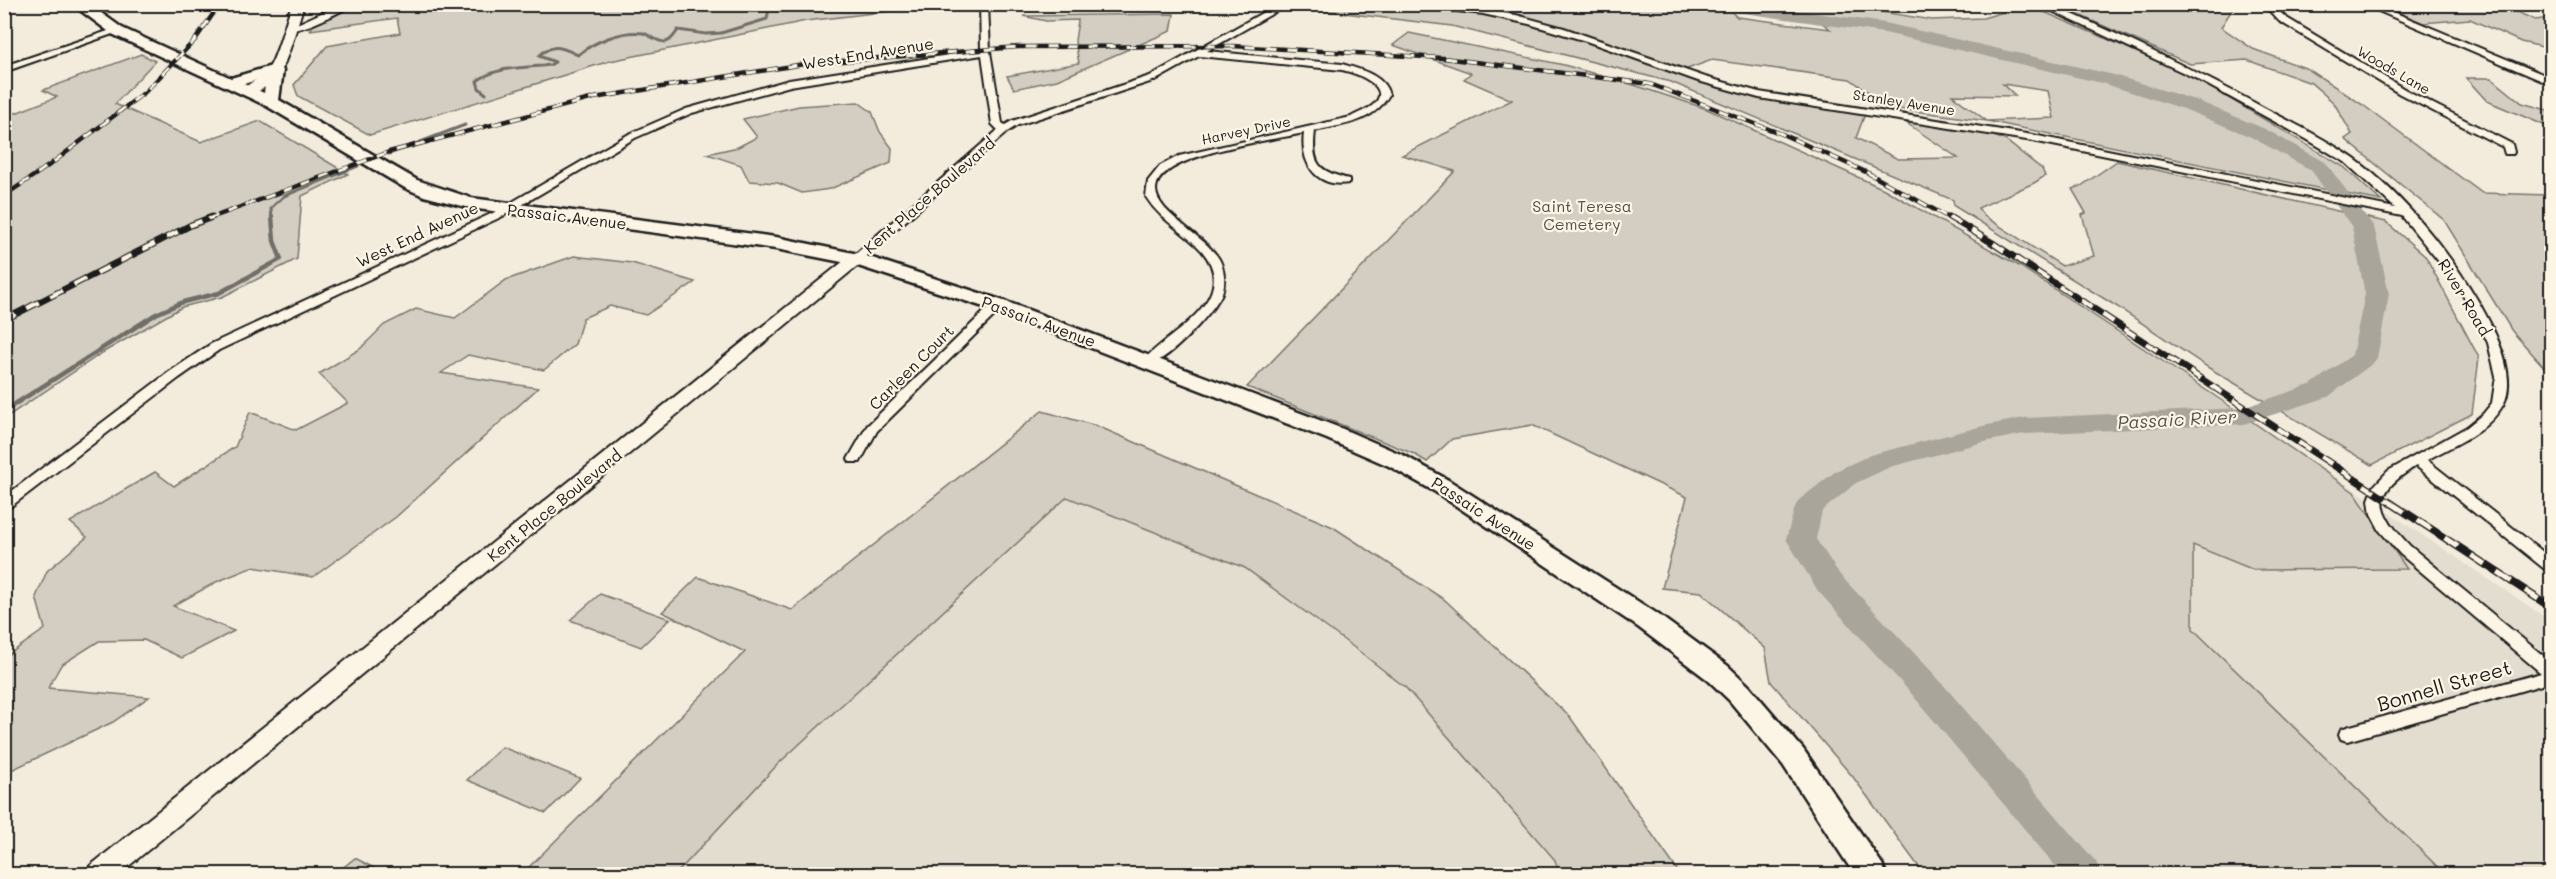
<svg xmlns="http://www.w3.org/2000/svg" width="2556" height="879" font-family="Mali,sans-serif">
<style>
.built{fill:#e3ddcf}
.green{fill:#d3cec1;stroke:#78756e;stroke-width:1.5;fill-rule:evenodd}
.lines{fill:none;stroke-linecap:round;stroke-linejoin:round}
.stream-far1{stroke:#716e68;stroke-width:3}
.stream{stroke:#716e68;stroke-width:4.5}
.river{fill:#aaa59b;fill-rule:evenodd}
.street-casing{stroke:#1c1c1c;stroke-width:4}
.secondary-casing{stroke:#1c1c1c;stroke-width:4}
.primary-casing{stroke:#1c1c1c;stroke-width:5}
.street{fill:#fcf5e5;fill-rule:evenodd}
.secondary{fill:#fcf5e5;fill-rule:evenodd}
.primary{fill:#fcf5e5;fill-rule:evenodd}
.rail-far2-casing{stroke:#1c1c1c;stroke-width:4.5}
.rail-far1-casing{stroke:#1c1c1c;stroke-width:7}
.rail-casing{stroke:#1c1c1c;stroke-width:8}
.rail-far2{stroke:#fcf5e5;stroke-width:3;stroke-dasharray:10;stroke-linecap:butt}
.rail-far1{stroke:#fcf5e5;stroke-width:4.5;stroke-dasharray:13;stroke-linecap:butt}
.rail{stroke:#fcf5e5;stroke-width:5;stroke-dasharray:16;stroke-linecap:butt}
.labels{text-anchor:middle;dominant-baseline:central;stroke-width:4.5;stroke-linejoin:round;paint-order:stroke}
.far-street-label{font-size:14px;fill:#1c1c1c;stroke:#fcf5e5}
.street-label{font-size:16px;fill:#1c1c1c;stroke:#fcf5e5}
.park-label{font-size:16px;fill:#53514e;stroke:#fcf5e5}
.water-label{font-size:18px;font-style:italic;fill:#55534f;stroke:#fcf5e5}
.near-street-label{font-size:20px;fill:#1c1c1c;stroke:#fcf5e5}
</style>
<rect width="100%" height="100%" fill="#f3ecdd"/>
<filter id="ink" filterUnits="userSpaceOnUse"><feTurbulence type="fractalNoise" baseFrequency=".0167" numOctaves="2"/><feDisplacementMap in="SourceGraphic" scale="12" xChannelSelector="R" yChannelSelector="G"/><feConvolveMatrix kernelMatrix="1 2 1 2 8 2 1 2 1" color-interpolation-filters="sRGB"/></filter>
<g filter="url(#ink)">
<g class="built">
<polygon points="2252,421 2551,621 2551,874 2339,874 2067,440"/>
<polygon points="1066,497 1245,568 1406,688 1555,860 1559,874 676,874 778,764"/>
</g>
<g class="green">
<path d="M1832,4L1932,20L1983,18L2028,5L2190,75L2344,167L2381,201L1987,121L1877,106L1882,102L1850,79L1712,60L1679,72L1743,93L1866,111L1856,138L1898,159L1958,158L1902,120L1988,134L2005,140L2042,169L2045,176L2034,183L1978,208L1984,216L2062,266L2094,256L2082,215L2086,213L2072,189L2081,186L2117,161L2386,222L2426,257L2479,358L2472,414L2372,465L2209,368L2116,306L1954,206L1953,200L1671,82L1452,26L1277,5ZM1725,6L1811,15L1830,29L1737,17ZM2003,84L2048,91L2054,118L1987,121L1952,95L2016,96Z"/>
<polygon points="357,5 357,4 971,5 925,7 806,21 610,61 370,135 298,96 294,85 327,46 400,33 397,18 310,30 313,26"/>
<polygon points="2056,5 2235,5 2221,27 2253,49 2308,69 2363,105 2482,193 2551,195 2551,375 2512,331 2444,220 2345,139 2352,134 2334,103 2311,83 2247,60 2190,64"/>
<polygon points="2404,5 2501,5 2535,20 2551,18 2551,49 2521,42 2470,19 2423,23 2386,7"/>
<polygon points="1174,14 1171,31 1057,80 1014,89 1007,76 1079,63 1075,41 1078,20 1046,21 1023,16"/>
<polygon points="1409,33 1564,65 1634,85 1707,109 1884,189 2021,267 2221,400 2354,492 2407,569 2254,570 2193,545 2193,629 2445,874 1924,874 1853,777 1771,682 1765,648 1701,592 1662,588 1687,497 1532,425 1452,439 1427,462 1414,454 1247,387 1455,171 1402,155 1512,100 1464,79 1471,73 1393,45"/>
<polygon points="141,54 155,61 115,104 201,142 260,121 348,174 302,196 297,259 222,297 182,307 102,353 5,418 5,117 57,97 43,90"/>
<polygon points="2466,78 2491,78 2522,103 2551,111 2551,128 2487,101"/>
<polygon points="858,102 872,112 880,132 892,148 891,163 830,189 802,193 778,183 749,181 741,165 707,154 738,147 757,137 743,119 799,106"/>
<polygon points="574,256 632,263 695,282 646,315 610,306 583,318 575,344 544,370 468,355 441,373 538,388 396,517 313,577 253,567 216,582 173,606 234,631 182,658 144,640 99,641 61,665 48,688 149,697 113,722 5,773 5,657 45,629 36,597 47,571 87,537 70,522 155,472 174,486 235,447 250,412 296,430 348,403 319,374 360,349 384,325 416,309 455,318 506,280"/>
<polygon points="1042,411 1097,426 1333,527 1445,600 1570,717 1680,874 1559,874 1555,860 1406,688 1360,652 1245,568 1067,497 778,764 676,874 522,874 745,652 662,612 698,577 792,610"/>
<polygon points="600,594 670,619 641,647 570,620"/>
<polygon points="502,747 580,778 546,813 467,780"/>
<polygon points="355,858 385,874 335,874"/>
</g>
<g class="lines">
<g class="stream-far1">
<path d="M486,94L479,88L477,81C499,65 524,69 550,65L555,62L539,56C553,42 563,48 578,55C593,42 622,30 643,33C650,35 657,42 665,42C671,42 675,34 678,30L706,34L721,33L767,19L770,4"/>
<polyline points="389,154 465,125"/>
<polyline points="272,219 271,208 284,196 358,166"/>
</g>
<polyline class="stream" points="4,411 156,314 183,302 219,293 281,259 274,241 272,217"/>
<polygon class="river" points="1707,4 1754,4 1885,23 2114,75 2198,101 2265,129 2325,162 2374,227 2389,294 2377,358 2373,363 2328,397 2244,424 2024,434 1984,442 1890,467 1856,483 1822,511 1816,539 1840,575 1934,674 2097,863 2102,874 2062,874 1910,692 1818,591 1786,539 1795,507 1799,500 1836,471 1870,455 1983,426 2024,418 2242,408 2310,385 2352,355 2365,294 2352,227 2311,170 2251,137 2184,109 2102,83 1885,33 1715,9"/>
<defs>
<g id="street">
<path d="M341,4H352C342,12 295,35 286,29Z"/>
<path d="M980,4H988L990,52L1002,123L1005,125L1012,121L1150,76L1278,4H1289L1207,51L1342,64C1359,69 1385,75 1389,95C1373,123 1344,124 1315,131C1311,164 1318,171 1349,179V183C1316,188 1300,163 1304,133C1273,140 1168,153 1157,184C1147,212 1215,238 1222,266C1225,276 1225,284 1222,293C1215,311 1162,369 1144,365L1142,362C1166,333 1243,300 1202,251C1184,231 1161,221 1146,197L1148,181L1160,166L1179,156L1351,117C1357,113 1367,110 1373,105C1394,87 1356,73 1342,70L1199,56L1156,80L1018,125L1007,132L860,261L856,262L850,259L852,257L998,130L992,124L982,55L790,86L692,113L635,138L503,216L219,350L179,378L9,508L4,510V497L169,372L211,344L495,212L629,134L686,109L789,80L981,50Z"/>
<path d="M1396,4L1450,5L1516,15L1564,28L1705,77L1759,92L2033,135L2395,208L2345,162L2308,140L2195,78L2037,4H2049C2123,36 2195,70 2266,109C2295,124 2326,139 2353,158C2404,194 2462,267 2490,323C2501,345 2516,382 2503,405C2487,433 2453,445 2427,460L2552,559V572L2547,571L2416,466C2371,494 2376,510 2410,546L2552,663V682L2347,741L2341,739L2339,734L2341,729L2347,727L2541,673L2400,554L2380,531L2371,514L2369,500L2374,486L2388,471L2467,427L2483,414L2492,403L2496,376L2488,343L2471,308L2448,273L2402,216L2033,141L1759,98L1698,81L1586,41L1529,24L1483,14Z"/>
<polygon points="2263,4 2272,4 2285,17 2406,90 2512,144 2514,152 2513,154 2505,154 2503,147 2400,94 2279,21"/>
<polygon points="2362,4 2374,4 2552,78 2552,85"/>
<polygon points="114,29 121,31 4,72 4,66"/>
<polygon points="1000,302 1006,306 992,318 877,431 860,462 850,462 848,459 867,426 984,312"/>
</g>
<g id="secondary">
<path d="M292,4H304C297,26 291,49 282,69C276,81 256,97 243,94L241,91C248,83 260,79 267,71C276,60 286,20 292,4Z"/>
<polygon points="856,254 862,256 864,259 862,262 119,874 87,874 90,866 850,256"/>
</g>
<path id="primary" d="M72,4H89L122,28L231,78L275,65L280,67L283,70L279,100L417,180L471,198L776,237L863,255L1007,302L1343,429L1405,456L1450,481L1656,613L1728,666L1749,686L1803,749L1882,864L1886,874H1854L1783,765L1729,700L1708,680L1638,627L1434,491L1389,466L1327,439L993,310L852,264L776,249L470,208L424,196L405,188L265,105L112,34ZM266,77L264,93L244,84Z"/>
</defs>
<use href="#street" class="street-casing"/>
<use href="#secondary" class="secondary-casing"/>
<use href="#primary" class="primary-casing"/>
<use href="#street" class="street"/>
<use href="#secondary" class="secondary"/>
<use href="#primary" class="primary"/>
<defs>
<g id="rail-far2">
<polyline points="4,196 51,164 145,92 195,40 220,4"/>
<polyline points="208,219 389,152 594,98 804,64 1018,47 1232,46 1443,58 1650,84 1782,134 1868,173 1951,219"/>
</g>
<g id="rail-far1">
<polyline points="1949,217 1991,242 2393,504"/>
<polyline points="4,320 191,225 212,217"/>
</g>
<polyline id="rail" points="2391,503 2552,608"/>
</defs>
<use href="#rail-far2" class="rail-far2-casing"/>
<use href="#rail-far1" class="rail-far1-casing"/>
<use href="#rail" class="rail-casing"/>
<use href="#rail-far2" class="rail-far2"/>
<use href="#rail-far1" class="rail-far1"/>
<use href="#rail" class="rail"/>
</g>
</g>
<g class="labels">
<g class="far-street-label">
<text transform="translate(2394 70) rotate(30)">Woods Lane</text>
<text transform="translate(1904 102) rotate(9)">Stanley Avenue</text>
<text transform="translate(1246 130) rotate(-12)">Harvey Drive</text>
</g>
<g class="street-label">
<text transform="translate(868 53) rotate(-9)">West End Avenue</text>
<text transform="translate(929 195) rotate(-41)">Kent Place Boulevard</text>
<text transform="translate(567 216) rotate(7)">Passaic Avenue</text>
<text transform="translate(417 234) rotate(-25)">West End Avenue</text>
<text transform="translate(2465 297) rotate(59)">River Road</text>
<text transform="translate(1039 321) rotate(20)">Passaic Avenue</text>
<text transform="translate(911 367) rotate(-45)">Carleen Court</text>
<text transform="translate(554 505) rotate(-39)">Kent Place Boulevard</text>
<text transform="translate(1484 513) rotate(33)">Passaic Avenue</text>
</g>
<g class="park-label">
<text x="1582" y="205">Saint Teresa<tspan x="1582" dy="18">Cemetery</tspan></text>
</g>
<g class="water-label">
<text transform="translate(2177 419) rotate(-3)">Passaic River</text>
</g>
<g class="near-street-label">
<text transform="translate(2444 685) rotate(-16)">Bonnell Street</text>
</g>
</g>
<rect width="2556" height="879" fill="none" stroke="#fcf5e5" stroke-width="24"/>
<rect x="12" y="12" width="2532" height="855" fill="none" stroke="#1c1c1c" stroke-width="2" filter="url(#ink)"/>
</svg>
